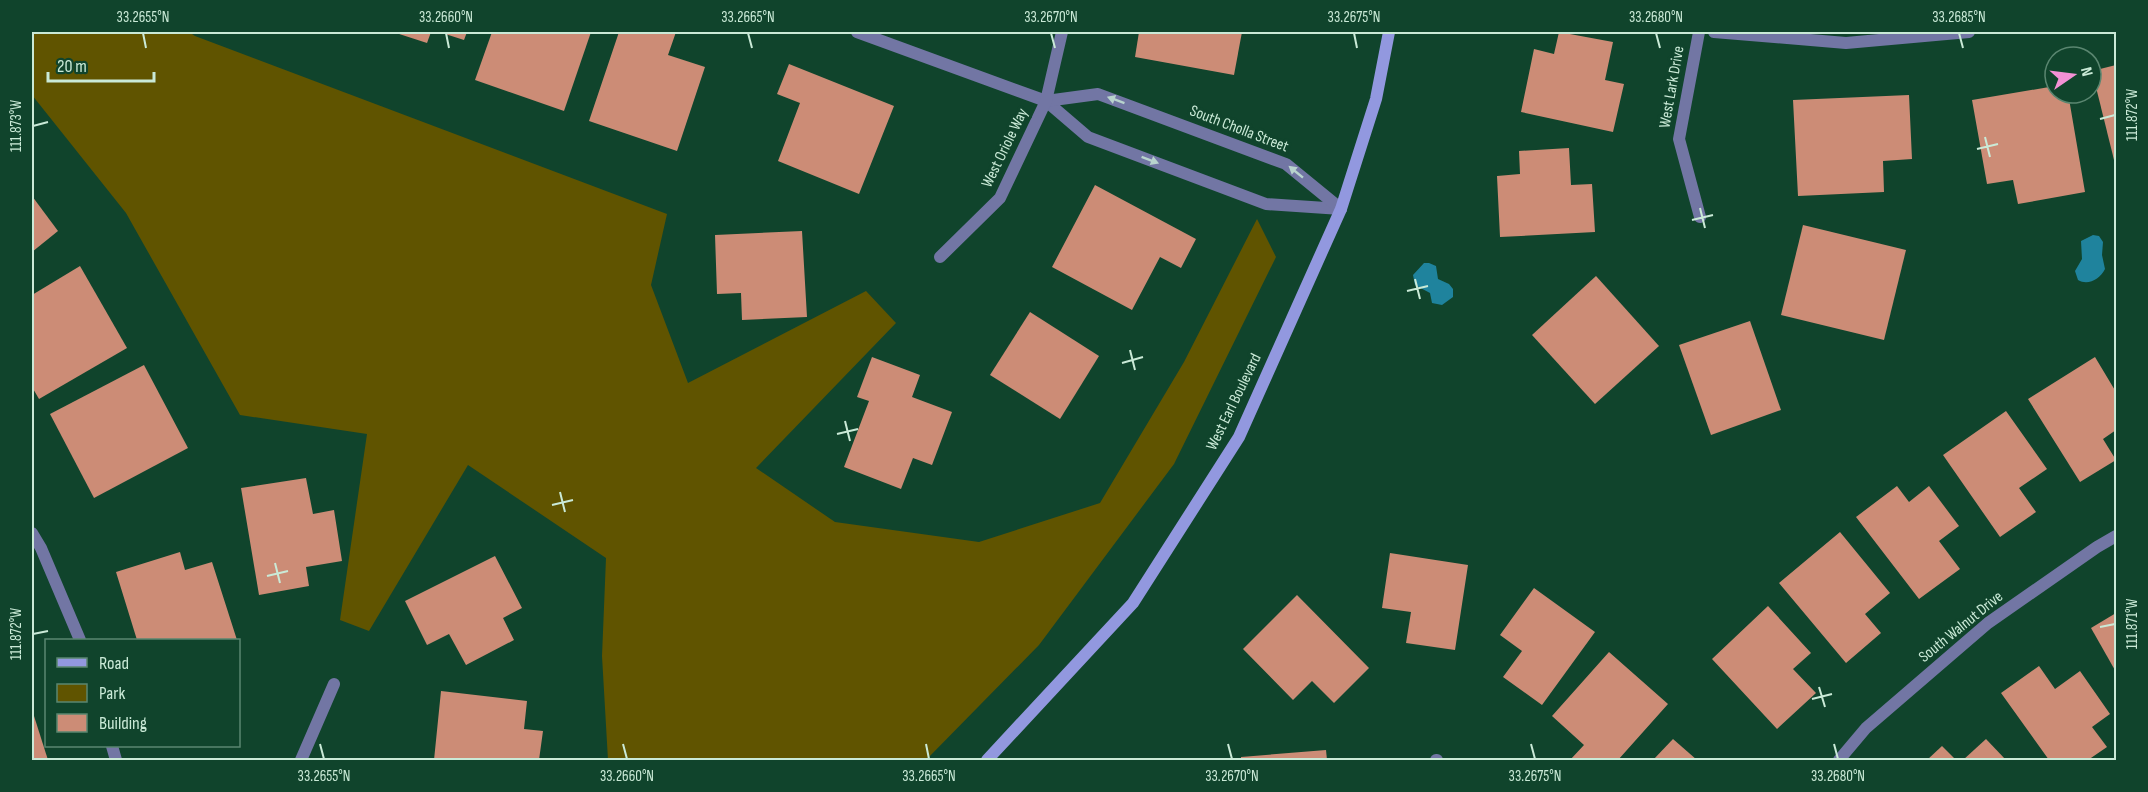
<svg xmlns="http://www.w3.org/2000/svg" width="2148" height="792" font-family="'Sofia Sans Condensed',sans-serif">
<style>
.green{fill:#605400}
.water{fill:#1f839d}
.building{fill:#cc8c76}
.lines{fill:none;stroke-linecap:round;stroke-linejoin:round}
.street{stroke:#7276a4;stroke-width:12}
.secondary{stroke:#9298df;stroke-width:12}
.oneway{fill:#b8d3cd}
.ticks{fill:none;stroke:#caead7;stroke-width:2}
.labels{text-anchor:middle;dominant-baseline:central;stroke-width:6;stroke-linejoin:round;paint-order:stroke}
.street-label{font-size:16px;fill:#caead7;stroke:#10442c}
.neatline{fill:none;stroke:#caead7;stroke-width:2}
.ticks-label{font-size:15px;text-anchor:middle;fill:#caead7}
</style>
<rect width="100%" height="100%" fill="#10442c"/>
<polygon class="green" points="32,32 189,32 195,36 667,214 651,285 688,383 866,291 896,323 756,468 835,522 979,542 1100,503 1184,362 1257,219 1276,257 1174,464 1039,645 926,760 608,760 602,656 606,558 468,465 369,631 340,620 367,434 240,415 126,213 32,95"/>
<g class="water">
<path d="M2093,235L2099,236L2103,242L2102,255L2105,269C2100,279 2088,286 2078,280L2075,271L2082,259L2081,241Z"/>
<polygon points="1424,263 1429,263 1436,266 1438,279 1449,284 1453,289 1453,297 1442,305 1432,303 1430,293 1415,285 1413,275"/>
</g>
<g class="building">
<polygon points="393,32 431,32 427,43"/>
<polygon points="439,32 467,32 464,40"/>
<polygon points="492,32 591,32 564,111 475,80"/>
<polygon points="619,32 676,32 668,55 705,67 677,151 589,121"/>
<polygon points="1139,32 1242,32 1234,75 1135,57"/>
<polygon points="1559,32 1613,42 1605,80 1624,84 1613,132 1521,112 1534,49 1554,54"/>
<polygon points="789,64 894,106 859,194 778,161 800,103 777,94"/>
<polygon points="2116,65 2116,168 2092,71"/>
<polygon points="2055,86 2055,93 2068,93 2085,192 2018,204 2013,180 1987,184 1972,100"/>
<polygon points="1909,95 1912,159 1883,161 1884,192 1798,196 1793,100"/>
<polygon points="1569,148 1571,185 1592,184 1595,232 1500,237 1497,176 1520,174 1519,151"/>
<polygon points="1095,185 1196,239 1181,268 1160,257 1132,310 1052,267"/>
<polygon points="32,196 58,231 32,252"/>
<polygon points="1803,225 1906,250 1884,340 1781,315"/>
<polygon points="802,231 807,317 742,320 741,293 717,294 715,235"/>
<polygon points="80,266 127,348 39,399 32,387 32,295"/>
<polygon points="1596,276 1659,346 1595,404 1532,335"/>
<polygon points="1030,312 1099,356 1060,419 990,375"/>
<polygon points="1750,321 1781,410 1711,435 1679,345"/>
<polygon points="872,357 920,375 912,397 952,412 932,465 913,458 901,489 844,467 869,401 857,397"/>
<polygon points="2095,357 2116,392 2116,430 2103,439 2116,460 2080,482 2028,399"/>
<polygon points="144,365 188,448 94,498 50,414"/>
<polygon points="2006,411 2047,469 2019,488 2036,512 2000,537 1943,455"/>
<polygon points="306,478 313,514 334,510 342,561 306,567 309,586 259,595 241,488"/>
<polygon points="1897,486 1909,502 1929,486 1959,526 1939,541 1960,569 1919,599 1856,517"/>
<polygon points="1840,532 1890,593 1865,614 1881,633 1846,663 1779,583"/>
<polygon points="180,552 185,570 212,562 237,640 137,640 116,572"/>
<polygon points="1390,553 1468,565 1455,650 1406,643 1411,612 1382,608"/>
<polygon points="495,556 522,608 503,618 514,640 466,665 449,634 427,645 405,601"/>
<polygon points="1534,588 1595,632 1542,705 1503,677 1522,651 1500,635"/>
<polygon points="1297,595 1369,668 1334,703 1312,681 1293,700 1243,649"/>
<polygon points="1768,606 1811,653 1793,669 1816,693 1777,729 1712,659"/>
<polygon points="2116,613 2116,672 2091,628"/>
<polygon points="1609,652 1668,704 1618,760 1570,760 1584,745 1552,716"/>
<polygon points="2039,666 2055,689 2080,671 2110,714 2092,727 2107,747 2088,760 2049,760 2001,693"/>
<polygon points="441,691 527,701 524,729 543,731 539,760 434,760"/>
<polygon points="34,716 48,760 32,760 32,717"/>
<polygon points="1673,739 1697,760 1653,760"/>
<polygon points="1986,739 2006,760 1963,760"/>
<polygon points="1942,746 1956,760 1927,760"/>
<polygon points="1326,750 1327,760 1241,760 1241,757"/>
</g>
<g class="lines">
<g class="street">
<polyline points="857,32 1046,101 1088,137 1266,204 1341,209"/>
<polyline points="1699,32 1679,139 1700,217"/>
<polyline points="1714,32 1846,43 1969,32"/>
<polyline points="1046,101 1098,94 1286,164 1341,209"/>
<polyline points="940,257 1000,198 1046,101 1062,32"/>
<polyline points="32,533 41,548 80,640"/>
<polyline points="112,746 116,760"/>
<polyline points="301,760 334,684"/>
<polyline points="1436,760 1437,760"/>
<polyline points="1839,760 1866,728 1988,623 2097,547 2116,536"/>
</g>
<polyline class="secondary" points="987,760 1133,603 1239,437 1341,209 1376,99 1389,32"/>
</g>
<defs><path id="oneway-solid" d="M-6-.8H1V-3.2L6.5 0L1 3.2V.8H-6Z" transform="scale(1.5)"/></defs>
<g class="oneway">
<use href="#oneway-solid" transform="translate(1116 100) rotate(-160)"/>
<use href="#oneway-solid" transform="translate(1150 160) rotate(21)"/>
<use href="#oneway-solid" transform="translate(1296 172) rotate(-141)"/>
</g>
<path class="ticks" d="M143,33L146,48M446,33L449,48M748,33L752,48M1051,33L1055,48M1354,33L1357,48M1656,33L1660,48M1959,33L1963,48M2100,119L2115,115M33,126L48,122M1985,137L1990,157M1977,149L1998,144M1700,208L1705,228M1692,220L1713,215M1415,279L1420,299M1407,291L1428,286M1130,350L1135,370M1122,363L1143,357M845,421L850,441M837,434L858,429M560,492L565,512M552,505L573,500M275,563L280,583M267,576L288,571M2100,627L2115,624M33,634L48,631M1819,687L1825,707M1812,699L1832,694M320,744L324,759M623,744L627,759M926,744L929,759M1228,744L1232,759M1531,744L1535,759M1834,744L1838,759"/>
<g class="labels">
<g class="street-label">
<text transform="translate(1672 87) rotate(-80)">West Lark Drive</text>
<text transform="translate(1239 129) rotate(21)">South Cholla Street</text>
<text transform="translate(1005 148) rotate(-64)">West Oriole Way</text>
<text transform="translate(1234 402) rotate(-64)">West Earl Boulevard</text>
<text transform="translate(1961 627) rotate(-39)">South Walnut Drive</text>
</g>
</g>
<rect width="2148" height="792" fill="none" stroke="#10442c" stroke-width="66"/>
<rect x="45" y="639" width="195" height="108" fill="#10442c" stroke="#5a8670" stroke-width="1.5"/>
<rect x="57" y="658" width="30" height="9" fill="#9298df" stroke="#5a8670" stroke-width="1.5"/>
<text x="99" y="669" font-size="18" fill="#caead7">Road</text>
<rect x="57" y="684" width="30" height="18" fill="#605400" stroke="#5a8670" stroke-width="1.5"/>
<text x="99" y="699" font-size="18" fill="#caead7">Park</text>
<rect x="57" y="714" width="30" height="18" fill="#cc8c76" stroke="#5a8670" stroke-width="1.5"/>
<text x="99" y="729" font-size="18" fill="#caead7">Building</text>
<g transform="translate(2073 75) rotate(76)"><circle r="28" fill="#10442c" stroke="#5a8670" stroke-width="1.5"/>
<path d="M0-4.5L10 22L0 15L-10 22Z" fill="#f391d5"/>
<text y="-9" font-size="16" font-weight="bold" text-anchor="middle" fill="#caead7">N</text>
</g>
<path d="M48 72v9h106v-9" fill="none" stroke="#caead7" stroke-width="3"/>
<text x="57" y="72" font-size="18" fill="#caead7" stroke="#10442c" stroke-width="4.5" paint-order="stroke">20 m</text>
<rect x="33" y="33" width="2082" height="726" class="neatline"/>
<g class="ticks-label">
<text x="143" y="22">33.2655°N</text>
<text x="446" y="22">33.2660°N</text>
<text x="748" y="22">33.2665°N</text>
<text x="1051" y="22">33.2670°N</text>
<text x="1354" y="22">33.2675°N</text>
<text x="1656" y="22">33.2680°N</text>
<text x="1959" y="22">33.2685°N</text>
<text transform="translate(2132 115) rotate(-90)" y="5">111.872°W</text>
<text transform="translate(16 126) rotate(-90)" y="5">111.873°W</text>
<text transform="translate(2132 624) rotate(-90)" y="5">111.871°W</text>
<text transform="translate(16 634) rotate(-90)" y="5">111.872°W</text>
<text x="324" y="781">33.2655°N</text>
<text x="627" y="781">33.2660°N</text>
<text x="929" y="781">33.2665°N</text>
<text x="1232" y="781">33.2670°N</text>
<text x="1535" y="781">33.2675°N</text>
<text x="1838" y="781">33.2680°N</text>
</g>
</svg>
